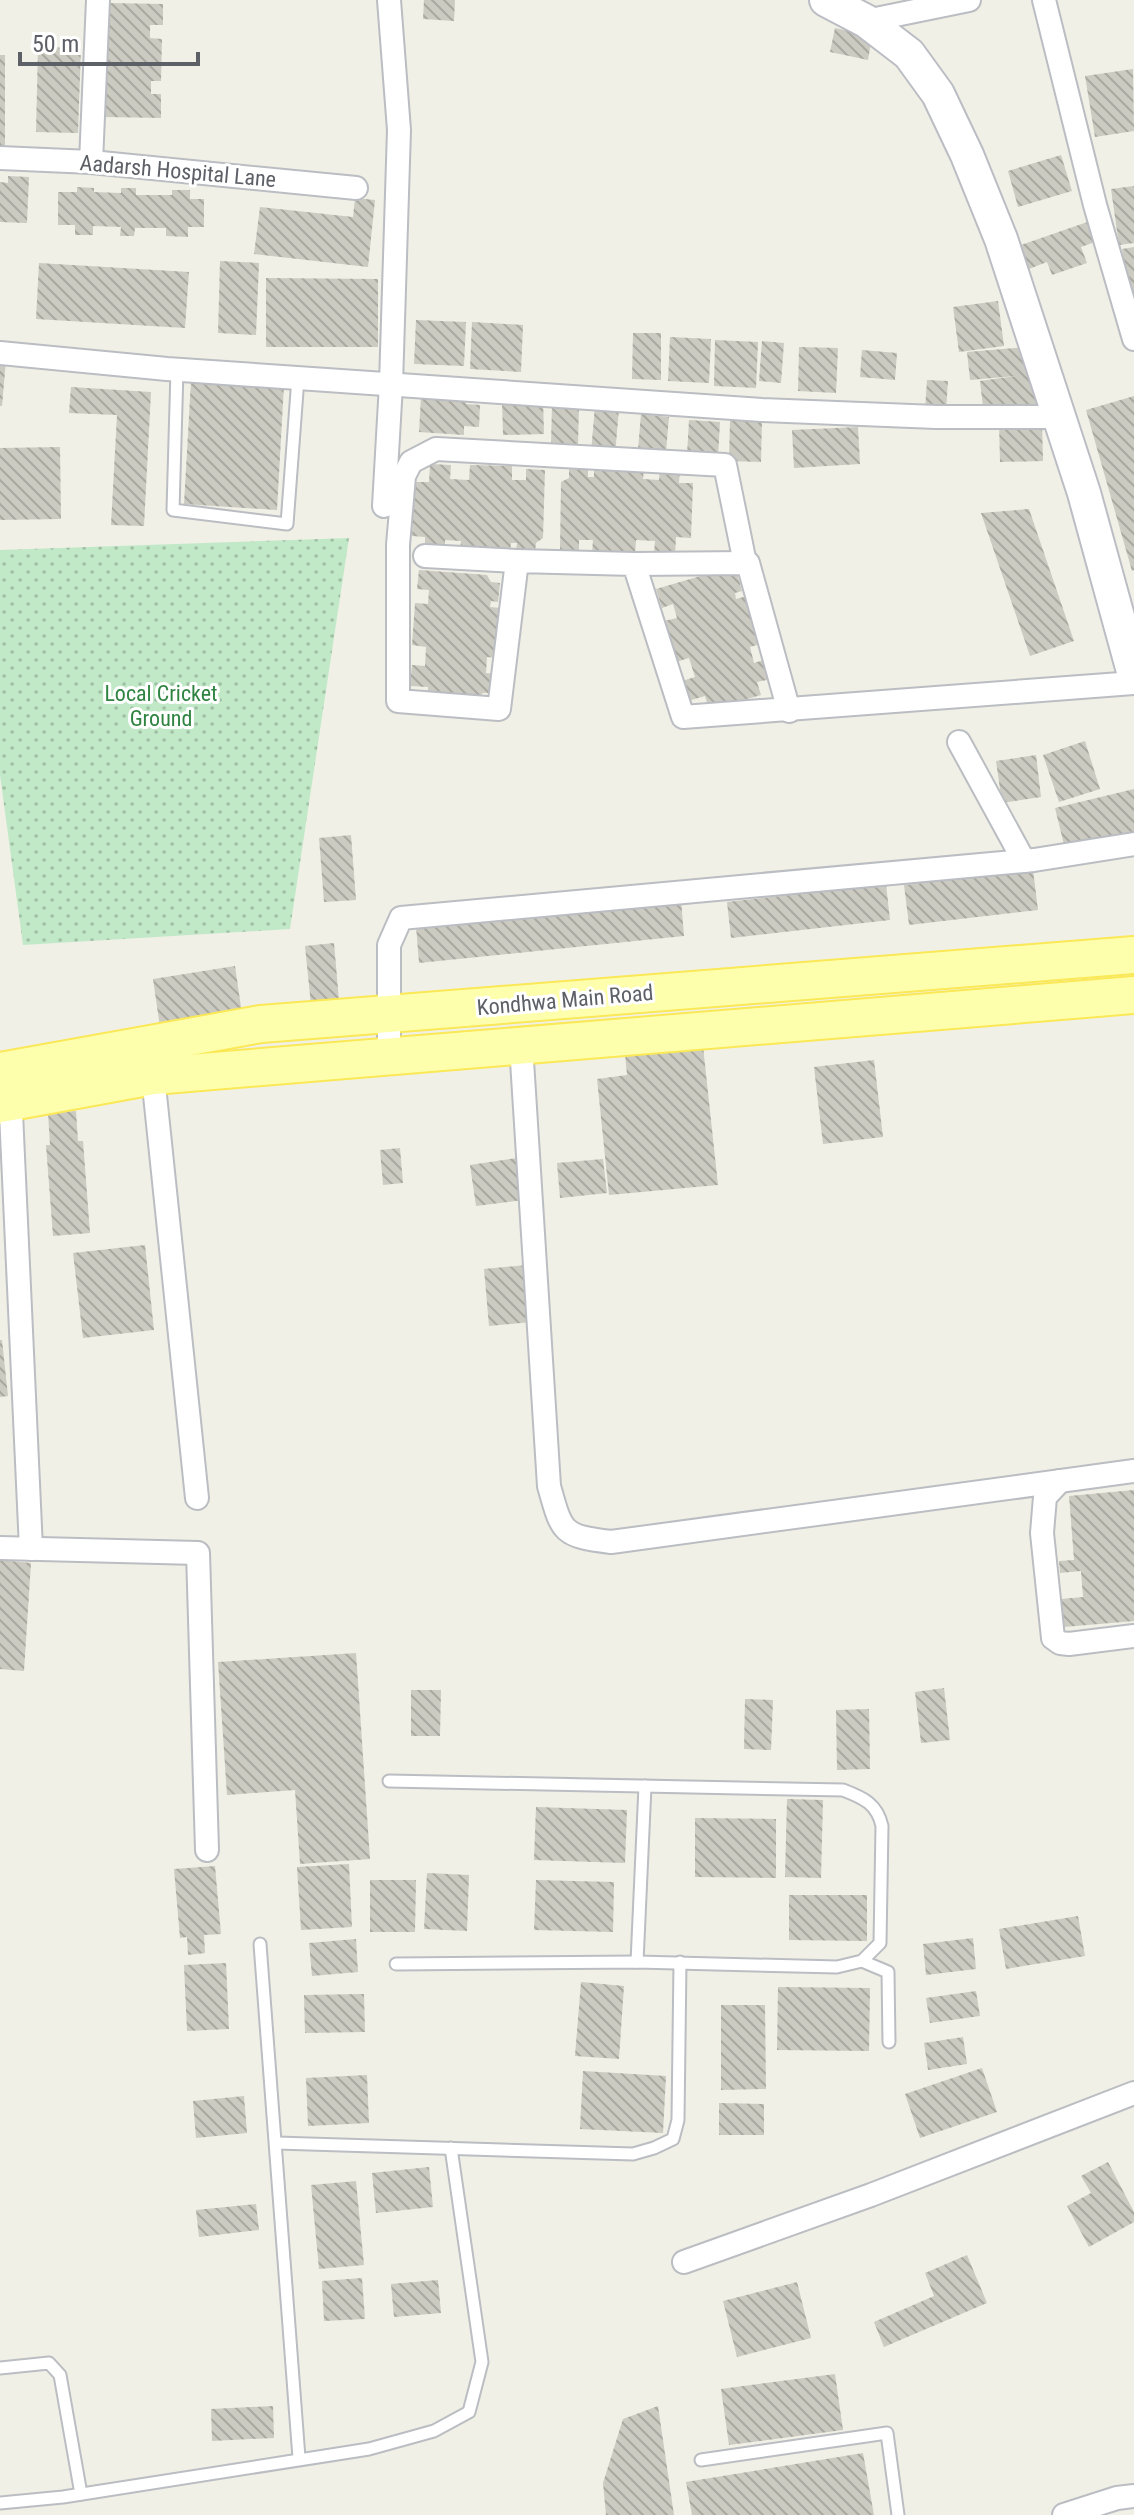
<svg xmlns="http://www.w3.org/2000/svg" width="1134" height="2515" font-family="'Roboto Condensed',sans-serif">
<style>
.grass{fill:url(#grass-dots)}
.building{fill:url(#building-back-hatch)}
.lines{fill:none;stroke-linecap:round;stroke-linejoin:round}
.lane-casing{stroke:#babdc2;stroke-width:15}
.street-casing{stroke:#babdc2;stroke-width:26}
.secondary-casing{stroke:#bbbdc4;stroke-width:36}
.primary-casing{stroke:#fae856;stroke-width:40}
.lane{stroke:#fff;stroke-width:11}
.street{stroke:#fff;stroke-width:22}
.secondary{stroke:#fff;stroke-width:32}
.primary{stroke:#feffad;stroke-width:36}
.labels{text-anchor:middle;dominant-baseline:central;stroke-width:6;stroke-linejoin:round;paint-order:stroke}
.street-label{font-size:22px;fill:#5d6067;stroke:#fff}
.park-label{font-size:22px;fill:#308442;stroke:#fff}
</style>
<defs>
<pattern id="grass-dots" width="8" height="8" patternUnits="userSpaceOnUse" patternTransform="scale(2)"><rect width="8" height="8" fill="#c1e9c8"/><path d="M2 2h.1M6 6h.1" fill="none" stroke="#a0c0a6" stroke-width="1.8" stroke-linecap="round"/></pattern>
<pattern id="building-back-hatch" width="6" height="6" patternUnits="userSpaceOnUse" patternTransform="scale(2)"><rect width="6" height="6" fill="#cccbc2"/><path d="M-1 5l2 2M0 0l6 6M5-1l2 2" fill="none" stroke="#a9a8a1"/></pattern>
</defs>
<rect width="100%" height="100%" fill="#f1f0e6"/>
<polygon class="grass" points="349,538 290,929 23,945 0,775 0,550"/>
<g class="building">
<polygon points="424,0 455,0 454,21 423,19"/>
<polygon points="107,3 163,4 163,25 150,25 150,38 162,39 161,81 151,81 151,94 161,94 161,118 105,117"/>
<polygon points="835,28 872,36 868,60 830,52"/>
<polygon points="38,47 81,48 78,133 36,132"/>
<rect x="0" y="55" width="5" height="92"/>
<polygon points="1133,69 1134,131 1095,137 1085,76"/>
<polygon points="1061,155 1072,191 1018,207 1008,171"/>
<polygon points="8,176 29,177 27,223 0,222 0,182 8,183"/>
<polygon points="1134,186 1134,243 1119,245 1111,189"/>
<polygon points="77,187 94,188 94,192 121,193 121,188 136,188 136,195 172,195 172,190 190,190 190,199 204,199 204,227 188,227 188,237 166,236 166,228 135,228 134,236 120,236 121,227 93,226 93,235 75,235 75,225 58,225 58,192 77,192"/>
<polygon points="355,198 375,200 368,267 254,254 260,207 353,217"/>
<polygon points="1093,220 1101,240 1081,247 1087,263 1052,275 1047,262 1029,269 1021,245"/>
<polygon points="1134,247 1134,323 1132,323 1122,249"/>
<polygon points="220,261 259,263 256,335 218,333"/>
<polygon points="39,263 189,272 185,328 36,319"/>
<polygon points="266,278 378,279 378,347 266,347"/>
<polygon points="998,301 1004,346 959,352 953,307"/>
<polygon points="416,320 466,322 464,366 414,364"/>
<polygon points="472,322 523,325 521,372 470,369"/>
<polygon points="633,333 661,333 661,380 632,379"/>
<polygon points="670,337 711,339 709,383 668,381"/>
<polygon points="715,340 758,342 756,388 714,386"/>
<polygon points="762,341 784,343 781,383 759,381"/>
<polygon points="799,347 838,348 836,393 798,391"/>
<polygon points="1026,347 1029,375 1033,375 1037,410 984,416 980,381 1016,376 970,380 967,352"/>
<polygon points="862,350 897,353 895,380 860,377"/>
<polygon points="0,359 6,360 2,406 0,406"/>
<polygon points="927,380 948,381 946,411 925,410"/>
<polygon points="191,381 284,385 277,510 184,504"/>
<polygon points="71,387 151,392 144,526 111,525 117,415 69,413"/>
<polygon points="1134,396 1134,570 1132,571 1086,410"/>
<polygon points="421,397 466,400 466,404 480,405 479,427 464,426 464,435 419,432"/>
<polygon points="543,399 544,434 503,435 502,400"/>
<polygon points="552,404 579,405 578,446 551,445"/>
<polygon points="595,406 619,409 615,455 591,452"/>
<polygon points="641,414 669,417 666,452 638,450"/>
<polygon points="689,420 720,422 718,457 687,455"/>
<polygon points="730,420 762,421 761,462 729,461"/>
<polygon points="1042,422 1043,461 1000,462 999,423"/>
<polygon points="858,427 860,464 794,468 792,430"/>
<polygon points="60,447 61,519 0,520 0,448"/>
<polygon points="430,464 451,465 450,479 469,480 470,465 512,466 512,480 526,480 526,469 545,470 543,538 536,543 535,552 516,550 517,543 511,543 510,554 460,551 461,541 445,540 445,552 425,551 425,537 412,536 415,482 429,482"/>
<polygon points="594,466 644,469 643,479 659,480 660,468 680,469 679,483 693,483 691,538 676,537 675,555 654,554 655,541 636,540 635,555 592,554 593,540 579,540 579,551 560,550 561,482 569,478 569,469 588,470 588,477 594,477"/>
<polygon points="1029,509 1074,641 1030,656 981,513"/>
<polygon points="419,570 487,575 491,582 500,583 498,602 491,601 490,607 501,608 497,658 487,657 486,673 497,674 496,693 482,693 481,706 427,702 428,687 410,686 412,665 425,666 426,647 412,645 415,603 428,604 429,590 417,589"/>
<polygon points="721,570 729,576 737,573 742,591 735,593 736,599 747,596 760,644 750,647 754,663 766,659 771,679 757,682 761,695 709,710 705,696 688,701 682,681 695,677 689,658 676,662 664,621 677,618 673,604 662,608 656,589"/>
<polygon points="1085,741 1100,789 1059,802 1043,755"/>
<polygon points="1036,755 1041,797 1002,803 996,761"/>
<polygon points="1134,789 1134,837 1066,853 1055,808"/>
<polygon points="351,835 356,900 324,902 319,838"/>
<polygon points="1033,870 1038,910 909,925 904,885"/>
<polygon points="886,884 890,920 731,938 727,902"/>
<polygon points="681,899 684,936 419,963 416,926"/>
<polygon points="334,943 340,1012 312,1015 305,946"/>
<polygon points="235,966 243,1021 161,1034 153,979"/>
<polygon points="703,1046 718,1185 609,1195 597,1079 627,1075 625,1054"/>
<polygon points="874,1060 883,1137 823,1144 814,1067"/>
<polygon points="76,1111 78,1141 83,1141 90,1233 53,1236 46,1145 50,1145 48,1113"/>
<polygon points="400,1148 403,1183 383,1185 380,1150"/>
<polygon points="517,1158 523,1200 476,1206 470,1165"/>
<polygon points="603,1159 607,1193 560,1198 557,1163"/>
<polygon points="145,1245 154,1330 83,1338 73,1253"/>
<polygon points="527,1265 531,1322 489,1326 484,1269"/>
<polygon points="0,1340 2,1340 8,1396 0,1397"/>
<polygon points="1134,1490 1134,1621 1064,1627 1061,1599 1083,1597 1081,1571 1060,1573 1059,1561 1074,1560 1069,1496"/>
<polygon points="0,1560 31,1563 24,1671 0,1669"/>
<polygon points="356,1653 370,1859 300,1864 295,1790 227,1795 218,1662"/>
<polygon points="944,1688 950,1740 921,1743 915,1692"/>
<polygon points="411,1690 441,1690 440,1736 411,1736"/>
<polygon points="745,1699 773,1700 771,1750 744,1749"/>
<polygon points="869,1709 870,1769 837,1770 836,1710"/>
<polygon points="787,1799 823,1800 821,1878 785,1877"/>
<polygon points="536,1807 627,1810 625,1863 534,1860"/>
<polygon points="695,1818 776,1819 776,1878 695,1877"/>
<polygon points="349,1864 352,1927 301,1930 297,1867"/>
<polygon points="215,1866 221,1934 204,1935 205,1953 188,1955 187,1937 180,1938 174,1869"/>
<polygon points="427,1873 469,1875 467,1931 424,1929"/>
<polygon points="370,1880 416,1880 415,1932 370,1932"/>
<polygon points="536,1880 614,1882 613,1932 534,1930"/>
<polygon points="789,1895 867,1895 867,1941 789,1940"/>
<polygon points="1078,1916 1085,1956 1006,1969 999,1929"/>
<polygon points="973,1938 976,1969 926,1975 923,1944"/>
<polygon points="356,1939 358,1972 312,1976 309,1943"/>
<polygon points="226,1963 229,2029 187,2031 184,1965"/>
<polygon points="581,1982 624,1986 619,2059 575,2056"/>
<polygon points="778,1987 870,1988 869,2051 777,2050"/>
<polygon points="976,1991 980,2016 930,2023 926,1998"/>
<polygon points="364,1994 365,2032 305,2033 304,1995"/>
<polygon points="721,2005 765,2005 766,2089 721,2090"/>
<polygon points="963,2037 967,2064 928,2070 924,2043"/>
<polygon points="982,2068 997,2112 920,2138 905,2094"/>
<polygon points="583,2071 666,2076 663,2133 580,2129"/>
<polygon points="367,2075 369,2123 308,2126 306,2078"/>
<polygon points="244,2096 247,2133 196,2138 193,2101"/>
<polygon points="719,2103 764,2104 764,2135 719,2135"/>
<polygon points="1108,2162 1134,2212 1134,2222 1089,2247 1067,2206 1091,2193 1081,2176"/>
<polygon points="429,2167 433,2207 376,2213 372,2173"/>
<polygon points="356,2181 364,2265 319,2269 311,2185"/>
<polygon points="256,2204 259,2230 199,2237 196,2210"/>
<polygon points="967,2255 987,2303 884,2347 874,2322 934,2296 925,2273"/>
<polygon points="362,2278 365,2319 324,2321 322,2281"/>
<polygon points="438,2280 441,2313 394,2317 391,2284"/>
<polygon points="797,2282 811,2338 737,2357 723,2301"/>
<polygon points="835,2374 843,2430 729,2445 721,2389"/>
<polygon points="273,2406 274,2438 212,2441 211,2409"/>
<polygon points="658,2406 674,2515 606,2515 603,2483 623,2419"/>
<polygon points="863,2453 874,2515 692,2515 686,2482"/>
</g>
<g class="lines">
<defs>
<g id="lane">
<polyline points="177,370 173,510 287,524 298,378"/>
<path d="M389,1781L843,1790C864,1798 877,1804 882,1826L880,1943L862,1961L837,1967L637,1962L396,1964"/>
<polyline points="260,1944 299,2458"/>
<polyline points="862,1961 888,1972 889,2042"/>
<polyline points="637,1962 645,1786"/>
<polyline points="277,2143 633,2154 654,2148 673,2139 678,2120 680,1962"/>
<polyline points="0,2368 49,2363 60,2375 81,2494"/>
<polyline points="701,2460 887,2433 898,2515"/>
<polyline points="0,2503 63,2497 369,2449 434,2431 469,2412 482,2362 451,2148"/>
</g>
<g id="street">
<polyline points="1044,0 1095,205 1134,339"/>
<polyline points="866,21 969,0"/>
<polyline points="0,158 91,162 356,188"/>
<polyline points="91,162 98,0"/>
<polyline points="0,353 167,369 762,410 936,417 1057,417"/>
<polyline points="384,506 391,384 399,130 389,0"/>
<polyline points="425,556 517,561"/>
<polyline points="745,563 725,465 436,449 411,462 404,476 398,545 398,701 499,709 517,561 634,564 683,717 1134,683"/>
<polyline points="634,564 748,563 789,711"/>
<polyline points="959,742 1024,861"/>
<path d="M521,1045L549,1486C562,1533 562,1536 611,1542L1134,1471"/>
<polyline points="389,1057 389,945 401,918 1034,860 1134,844"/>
<polyline points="153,1076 197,1498"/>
<polyline points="10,1091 31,1549"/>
<polyline points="1060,1481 1045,1497 1042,1533 1053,1638 1060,1643 1069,1644 1134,1636"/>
<polyline points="0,1548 198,1553 207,1850"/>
<polyline points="684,2262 871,2195 1134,2093"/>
<polyline points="1064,2515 1117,2498 1134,2496"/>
</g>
<polyline id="secondary" points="826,0 866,21 909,54 938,94 967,155 1001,239 1084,493 1134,675"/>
<g id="primary">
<polyline points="0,1071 261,1024 1134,955"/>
<polyline points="0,1104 153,1076 1134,995"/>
</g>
</defs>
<use href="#lane" class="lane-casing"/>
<use href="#street" class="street-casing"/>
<use href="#secondary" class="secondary-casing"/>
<use href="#primary" class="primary-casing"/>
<use href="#lane" class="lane"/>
<use href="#street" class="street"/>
<use href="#secondary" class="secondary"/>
<use href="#primary" class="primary"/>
</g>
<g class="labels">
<g class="street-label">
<text transform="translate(178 171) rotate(5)">Aadarsh Hospital Lane</text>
<text transform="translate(565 1000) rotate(-5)">Kondhwa Main Road</text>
</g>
<g class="park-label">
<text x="161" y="693">Local Cricket<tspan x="161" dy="25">Ground</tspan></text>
</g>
</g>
<path d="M20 52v12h178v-12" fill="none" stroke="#5d6067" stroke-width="4"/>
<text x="32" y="52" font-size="24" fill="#5d6067" stroke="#ffffff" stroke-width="6" paint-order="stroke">50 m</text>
</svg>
